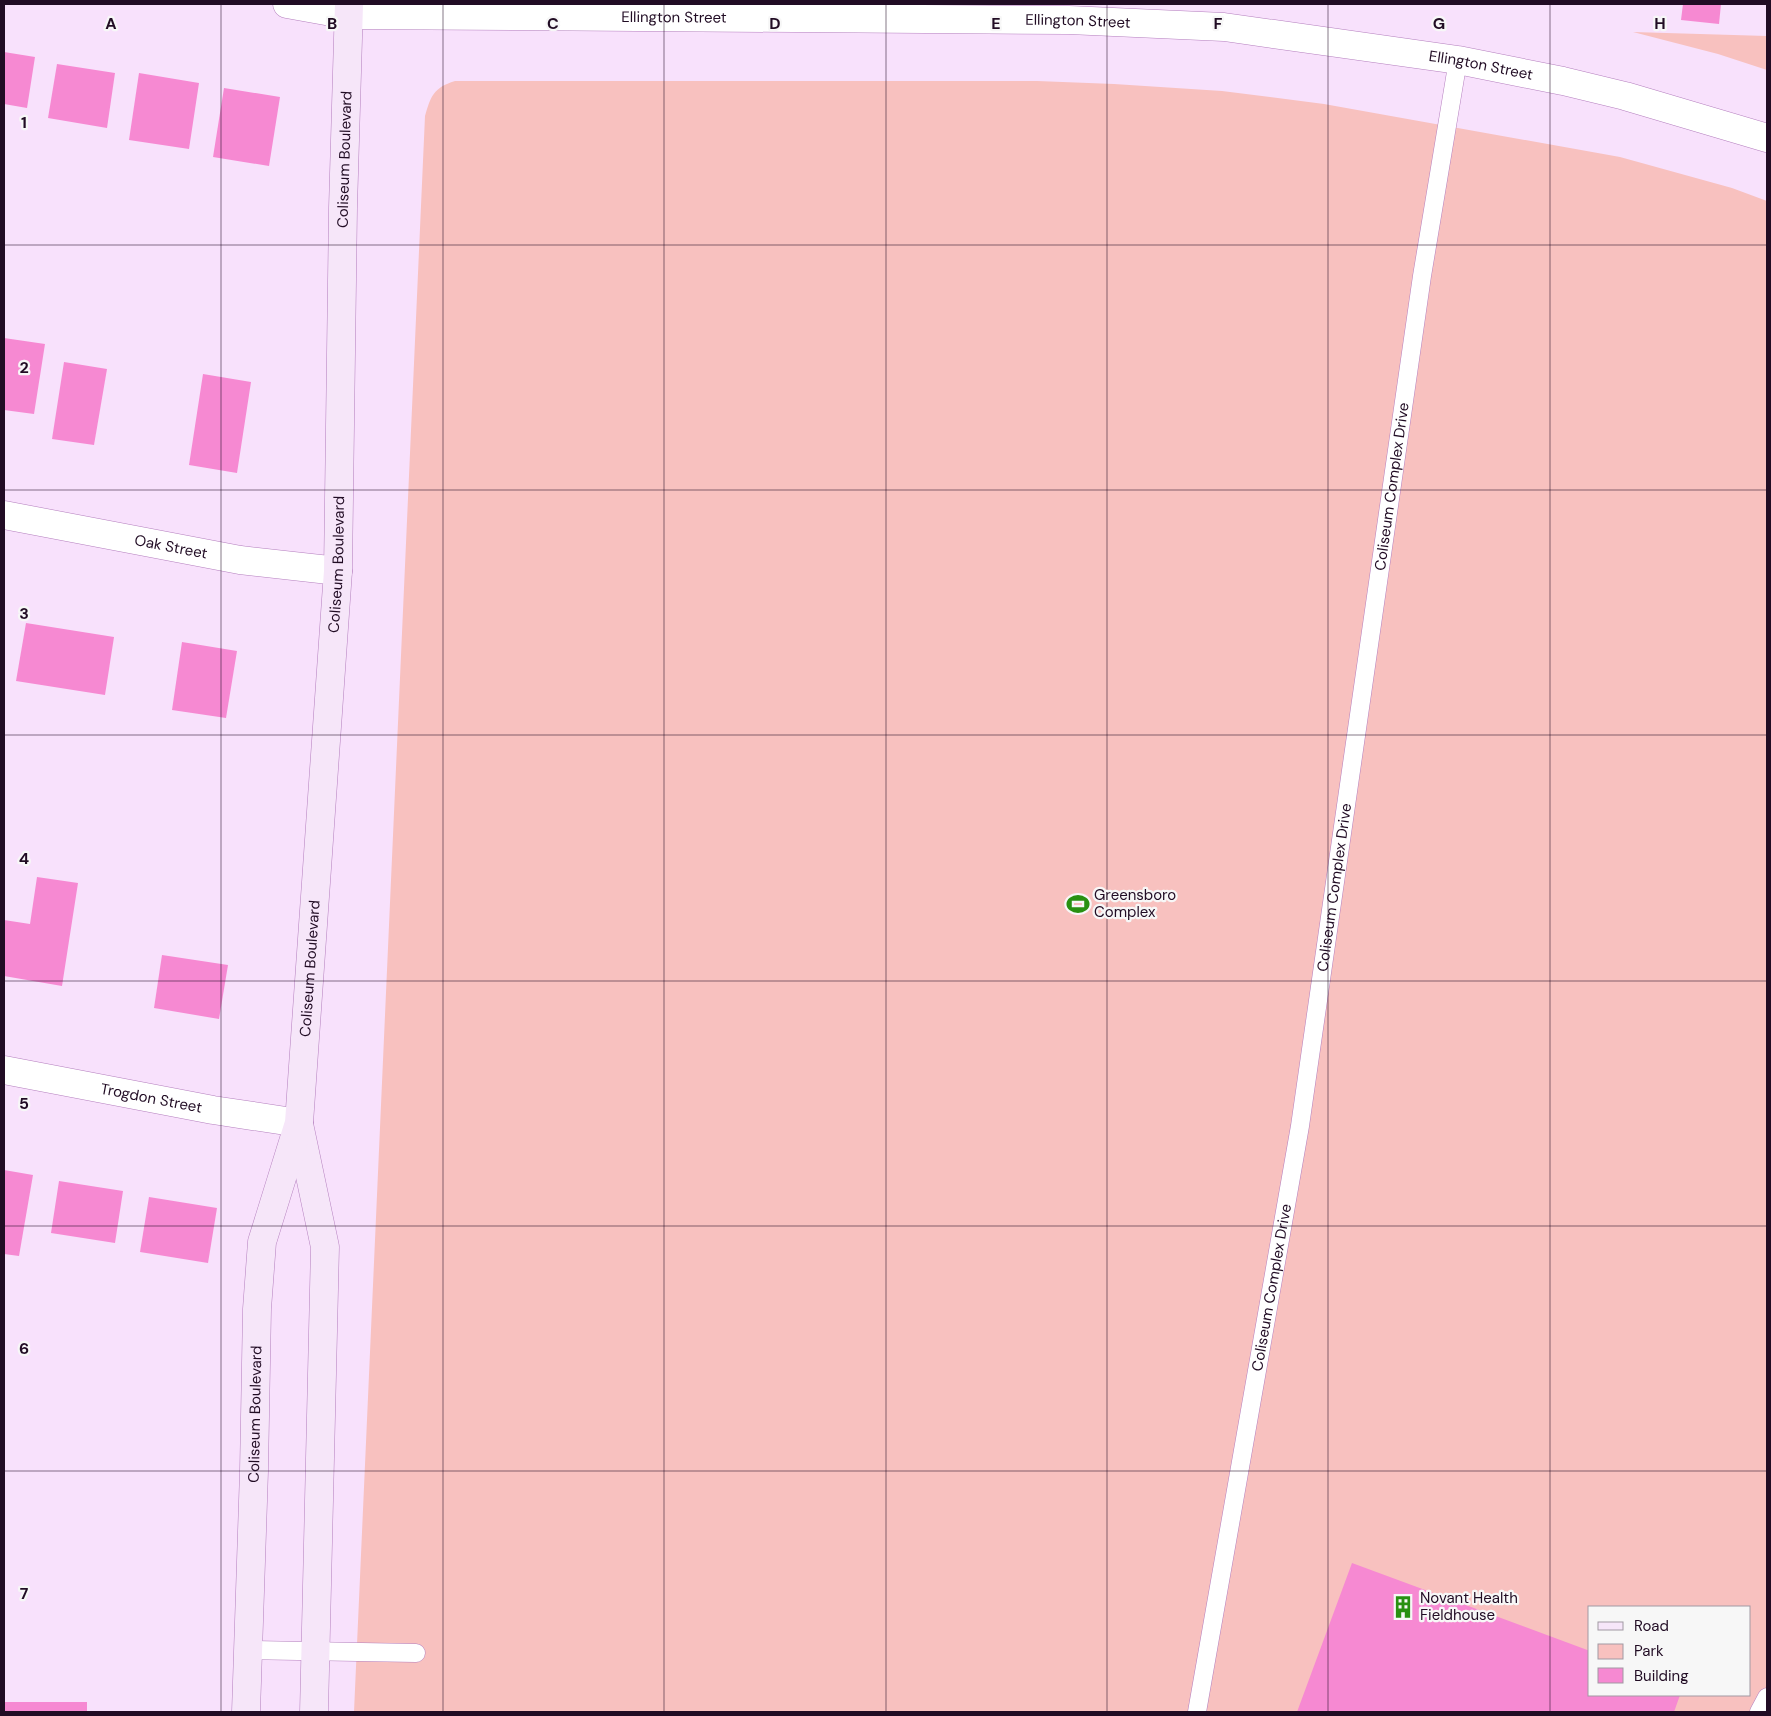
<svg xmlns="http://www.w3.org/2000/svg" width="1771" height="1716" font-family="'DM Sans',sans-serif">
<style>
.green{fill:#f8c1bf;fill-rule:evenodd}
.building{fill:#f689d2}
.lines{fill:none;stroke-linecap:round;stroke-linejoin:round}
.lane-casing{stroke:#b47fbe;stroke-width:19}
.street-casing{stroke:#b47fbe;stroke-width:29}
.secondary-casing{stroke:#b47fbe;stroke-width:29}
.lane{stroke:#fff;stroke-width:18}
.street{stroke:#fff;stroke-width:28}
.secondary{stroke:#f6e6f9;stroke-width:28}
.grid{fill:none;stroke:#210c24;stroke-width:1;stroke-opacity:0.55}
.labels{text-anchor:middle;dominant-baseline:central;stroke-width:4.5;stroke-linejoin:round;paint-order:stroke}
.street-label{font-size:15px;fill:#210c24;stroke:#f7f7f7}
.poi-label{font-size:15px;fill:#210c24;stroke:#f7f7f7;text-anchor:start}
.grid-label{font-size:16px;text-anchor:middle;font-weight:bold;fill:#210c24;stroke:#f7f7f7;stroke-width:4.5;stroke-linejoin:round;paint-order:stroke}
</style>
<rect width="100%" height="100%" fill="#f8e1fc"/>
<g class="green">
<polygon points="1633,32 1767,36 1767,70 1718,54"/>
<path d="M455,81H1037L1114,84L1222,91L1324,104L1620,157L1732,188L1767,201V1712H354L425,116C431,96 433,88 455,81ZM1590,1607H1750V1695H1590Z"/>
</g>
<g class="building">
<polygon points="1683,4 1721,4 1719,24 1681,20"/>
<polygon points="4,52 35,57 27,108 4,104"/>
<polygon points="57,64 115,73 107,128 48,118"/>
<polygon points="139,73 199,83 189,149 129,140"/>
<polygon points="224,88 280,97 269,166 213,157"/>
<polygon points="4,338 45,344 34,414 4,410"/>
<polygon points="64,362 107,369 94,445 52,439"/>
<polygon points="203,374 251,382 237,473 189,465"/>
<polygon points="26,623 114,637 105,695 16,681"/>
<polygon points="182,642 237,651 226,718 172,710"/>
<polygon points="37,877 78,883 62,986 4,976 4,920 30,924"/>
<polygon points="162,955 228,965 219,1019 154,1008"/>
<polygon points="4,1170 33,1175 19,1256 4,1254"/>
<polygon points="59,1181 123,1191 115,1243 51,1233"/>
<polygon points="149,1197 217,1208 208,1263 140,1252"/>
<polygon points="1352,1563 1590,1651 1590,1695 1680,1695 1674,1712 1297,1712"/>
<rect x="4" y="1702" width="83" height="10"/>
</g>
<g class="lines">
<defs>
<g id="lane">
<polyline points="247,1650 416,1653"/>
<path id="s1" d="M1197,1712L1300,1126L1422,276L1458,60"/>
<polyline points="1759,1712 1767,1697"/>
</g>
<g id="street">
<path id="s2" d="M287,4L348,15L1069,20L1224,27L1458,60L1563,81L1625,96L1767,138"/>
<path id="s3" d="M4,515L240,560L338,571"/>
<path id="s4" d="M4,1070L213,1110L299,1123"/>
</g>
<g id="secondary">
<polyline points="299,1124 325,1247 314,1712"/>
<path id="s5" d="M246,1712L254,1471L257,1309L262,1242L299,1123L338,571L343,208L349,4"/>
</g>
</defs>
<use href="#lane" class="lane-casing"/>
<use href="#street" class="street-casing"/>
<use href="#secondary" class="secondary-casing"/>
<use href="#lane" class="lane"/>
<use href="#street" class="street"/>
<use href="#secondary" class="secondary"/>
</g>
<path class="grid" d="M221,4V1712M443,4V1712M664,4V1712M886,4V1712M1107,4V1712M1328,4V1712M1550,4V1712M4,245H1767M4,490H1767M4,735H1767M4,981H1767M4,1226H1767M4,1471H1767"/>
<defs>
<symbol id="stadium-bare" viewBox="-9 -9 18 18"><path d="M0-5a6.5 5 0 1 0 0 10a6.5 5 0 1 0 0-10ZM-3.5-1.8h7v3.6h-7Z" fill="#289011" stroke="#f7f7f7" stroke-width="2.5" paint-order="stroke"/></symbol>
<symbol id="building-bare" viewBox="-9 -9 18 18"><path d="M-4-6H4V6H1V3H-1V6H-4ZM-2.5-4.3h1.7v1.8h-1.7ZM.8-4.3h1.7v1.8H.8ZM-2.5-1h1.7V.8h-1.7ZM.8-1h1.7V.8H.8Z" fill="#289011" stroke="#f7f7f7" stroke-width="2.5" paint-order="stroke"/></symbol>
</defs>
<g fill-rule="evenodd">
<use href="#stadium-bare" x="1062" y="888" width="32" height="32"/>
<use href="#building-bare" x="1387" y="1591" width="32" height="32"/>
</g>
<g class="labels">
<g class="street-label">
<text stroke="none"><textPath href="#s2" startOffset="388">Ellington Street</textPath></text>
<text stroke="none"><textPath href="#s2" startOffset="792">Ellington Street</textPath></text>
<text stroke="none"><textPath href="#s2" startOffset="1198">Ellington Street</textPath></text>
<text stroke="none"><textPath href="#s5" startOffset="1560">Coliseum Boulevard</textPath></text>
<text stroke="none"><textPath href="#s1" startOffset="1241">Coliseum Complex Drive</textPath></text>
<text stroke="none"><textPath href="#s3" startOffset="170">Oak Street</textPath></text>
<text stroke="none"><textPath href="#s5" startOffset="1155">Coliseum Boulevard</textPath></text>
<text stroke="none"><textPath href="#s1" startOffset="836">Coliseum Complex Drive</textPath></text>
<text stroke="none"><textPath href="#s5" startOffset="750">Coliseum Boulevard</textPath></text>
<text stroke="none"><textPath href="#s4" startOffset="150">Trogdon Street</textPath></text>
<text stroke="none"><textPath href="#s1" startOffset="431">Coliseum Complex Drive</textPath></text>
<text stroke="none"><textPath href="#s5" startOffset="298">Coliseum Boulevard</textPath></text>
</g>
<g class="poi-label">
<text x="1094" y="895">Greensboro<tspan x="1094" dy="17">Complex</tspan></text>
<text x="1420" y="1598">Novant Health<tspan x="1420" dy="17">Fieldhouse</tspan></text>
</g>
</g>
<g class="grid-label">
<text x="111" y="29">A</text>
<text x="332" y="29">B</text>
<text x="553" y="29">C</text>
<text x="775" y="29">D</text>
<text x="996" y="29">E</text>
<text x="1218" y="29">F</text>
<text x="1439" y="29">G</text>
<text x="1660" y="29">H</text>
<text x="24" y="128">1</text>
<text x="24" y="373">2</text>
<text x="24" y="619">3</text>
<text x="24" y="864">4</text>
<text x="24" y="1109">5</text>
<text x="24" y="1354">6</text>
<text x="24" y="1599">7</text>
</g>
<rect width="1771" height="1716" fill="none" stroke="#210c24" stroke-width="10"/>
<rect x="1588" y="1606" width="162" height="90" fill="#f7f7f7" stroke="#a199a3"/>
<rect x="1598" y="1622" width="25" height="8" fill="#f6e6f9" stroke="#a199a3"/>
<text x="1634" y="1631" font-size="15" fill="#210c24">Road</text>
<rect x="1598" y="1644" width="25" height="15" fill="#f8c1bf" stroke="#a199a3"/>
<text x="1634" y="1656" font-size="15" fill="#210c24">Park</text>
<rect x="1598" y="1668" width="25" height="15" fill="#f689d2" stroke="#a199a3"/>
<text x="1634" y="1681" font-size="15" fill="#210c24">Building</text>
</svg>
